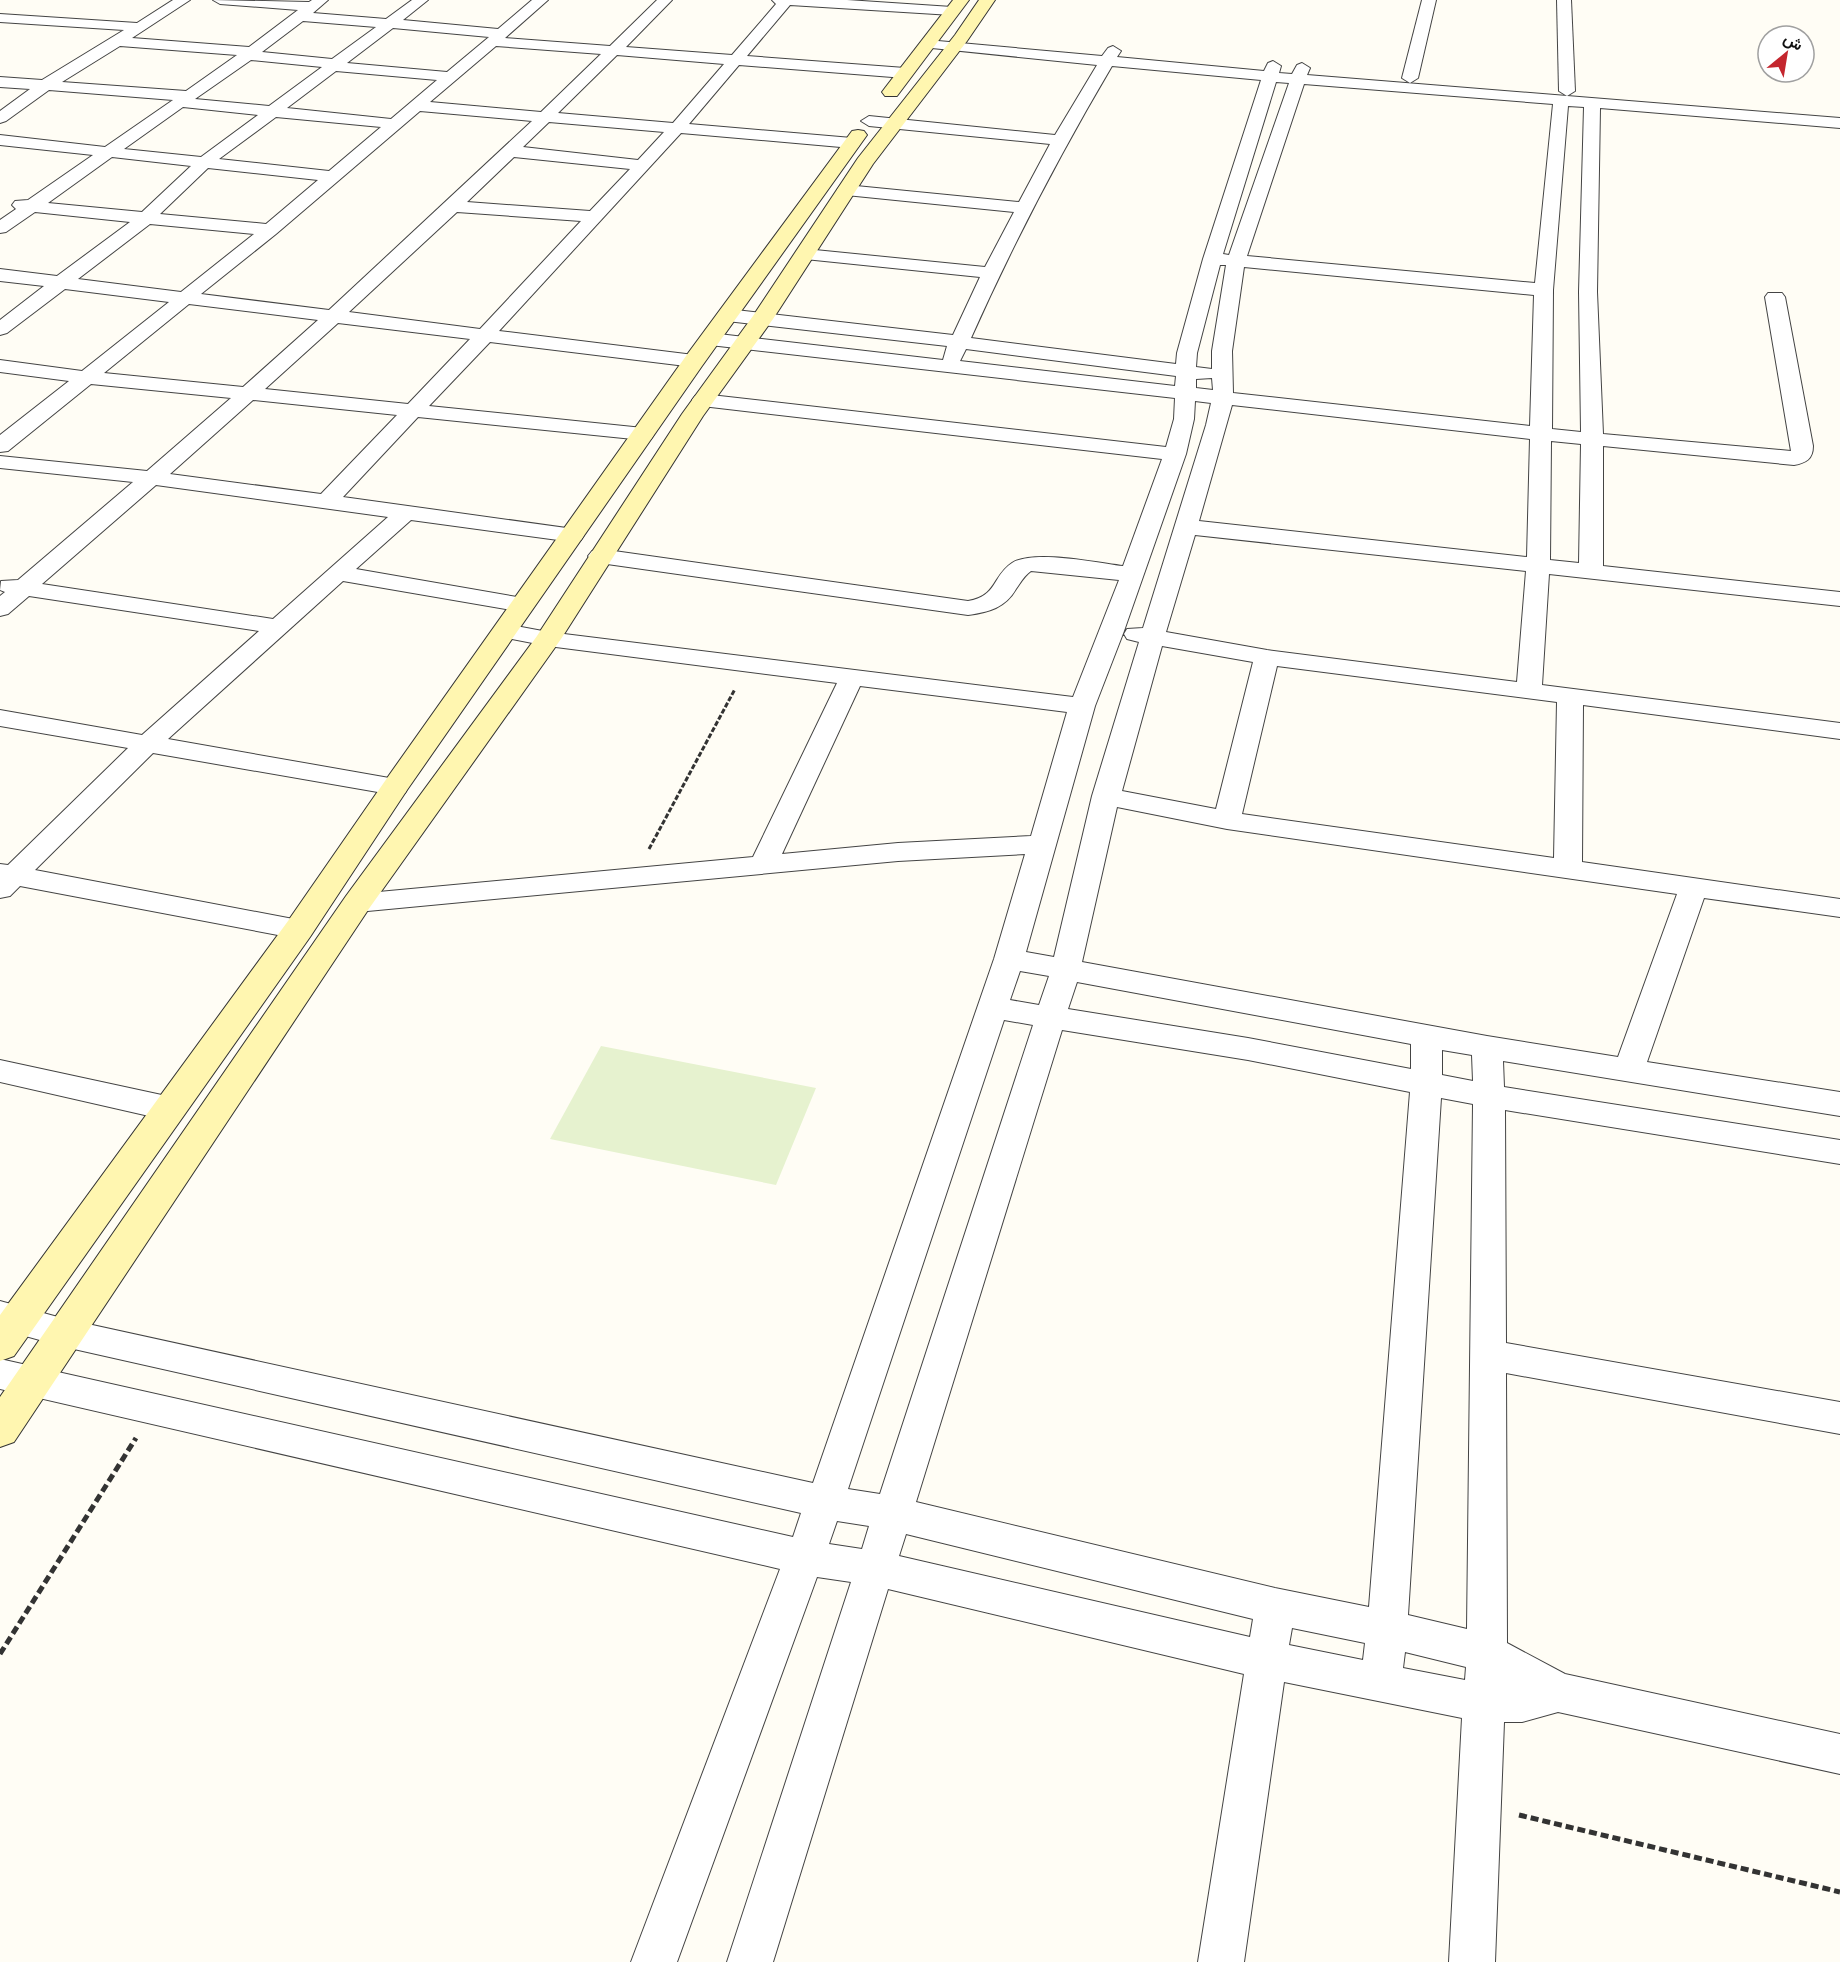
<svg xmlns="http://www.w3.org/2000/svg" width="1840" height="1962" font-family="'Roboto Serif',Vazirmatn,serif">
<style>
.pitch{fill:#e6f2cf}
.lines{fill:none;stroke-linecap:round;stroke-linejoin:round}
.minor-casing{stroke:#444;stroke-width:2}
.secondary-casing{stroke:#333;stroke-width:2}
.path-far1{stroke:#333;stroke-width:3;stroke-dasharray:5 2;stroke-linecap:butt}
.path{stroke:#333;stroke-width:5;stroke-dasharray:8 4;stroke-linecap:butt}
.minor{fill:#fff;fill-rule:evenodd}
.secondary{fill:#fff6b0;fill-rule:evenodd}
</style>
<rect width="100%" height="100%" fill="#fffdf5"/>
<polygon class="pitch" points="601,1046 816,1088 776,1185 550,1139"/>
<g class="lines">
<defs>
<g id="minor">
<path d="M173,0H190L132,38L249,47L298,10L220,4L213,0L309,2L312,0H328L313,13L386,19L412,0H428L403,20L498,29L532,0H548L505,38L610,46L657,0H672L626,47L732,55L776,4L772,0H847L952,7L959,11L952,15L790,5L747,56L905,68L913,73L905,78L739,65L689,124L852,138L860,143L858,147L852,148L681,133L499,331L694,355L701,357L704,361L701,365L694,367L490,342L429,406L643,428L651,429L654,434L651,439L643,440L418,417L343,497L581,530L584,535L581,540L573,542L411,520L356,569L523,598L531,600L535,605L531,610L523,612L343,581L168,739L395,779L405,781L408,787L405,793L395,795L153,753L35,870L309,922L314,929L309,936L299,939L20,886L10,896L0,898V864L8,865L128,748L0,726V710L142,735L259,631L29,596L8,614L0,616V596L5,592L0,590L1,581L18,580L133,482L0,468V456L147,471L231,398L91,384L8,451L0,452V435L69,381L0,372V360L82,371L169,302L65,289L7,333L0,335V320L44,286L0,281V269L57,276L130,222L35,212L6,232L0,233V220L16,209L12,205L15,201L28,200L93,155L0,145V135L105,147L173,100L49,90L6,121L0,123V111L30,89L0,87V77L42,80L124,30L0,22V14L137,23ZM303,21L376,27L332,59L262,52ZM393,28L489,37L447,72L347,63ZM120,46L237,55L186,91L62,82ZM496,46L601,54L541,112L430,102ZM617,55L724,64L673,123L558,113ZM251,60L322,67L269,106L195,99ZM336,71L437,80L391,119L287,108ZM183,107L258,115L201,157L124,149ZM420,111L532,121L329,310L201,294L276,234ZM276,117L381,127L329,171L219,159ZM549,122L664,132L638,160L523,147ZM112,157L191,166L142,212L48,203ZM514,157L630,169L590,211L467,202ZM208,168L318,180L266,224L160,214ZM457,212L581,221L480,329L349,312ZM150,224L254,234L181,292L78,279ZM189,304L318,320L243,387L104,373ZM338,323L470,339L408,404L265,389ZM253,400L397,415L321,494L170,474ZM156,485L388,517L273,619L42,584Z"/>
<polygon points="1422,0 1436,0 1418,78 1410,83 1402,78"/>
<polygon points="1557,0 1571,0 1575,91 1567,96 1559,91"/>
<path d="M927,40L1102,56L1108,48L1113,46L1121,51L1117,57L1264,71L1268,63L1273,61L1281,66L1279,73L1292,74L1297,65L1302,63L1310,68L1307,75L1840,118V128L1600,108L1597,292L1603,434L1791,451L1765,297L1768,293H1782L1785,297L1813,446C1813,459 1806,463 1794,465L1603,446V566L1840,592V606L1549,574L1542,685L1840,723V739L1583,705L1582,862L1840,899V917L1704,898L1647,1062L1840,1092V1116L1503,1061L1504,1087L1840,1140V1164L1505,1110L1506,1343L1840,1402V1434L1506,1373L1507,1643L1565,1674L1840,1734V1774L1558,1712L1522,1722H1504L1495,1962H1449L1462,1718L1284,1682L1244,1962H1198L1244,1674L888,1589L773,1962H727L851,1582L817,1577L677,1962H631L780,1569L0,1389V1359L793,1537L801,1513L65,1347L0,1329V1301L65,1319L813,1483L994,959L1025,854L898,861L357,912L347,910L343,903L347,896L357,894L753,857L837,683L548,646L496,636L493,631L496,626L505,624L548,632L1073,697L1119,580L1031,571C1024,576 1021,582 1016,589C1005,608 989,612 968,615L600,563L592,561L588,556L592,551L600,549L968,601C998,596 992,576 1012,563C1033,549 1098,563 1123,566L1162,459L702,406L695,404L692,400L695,396L702,394L1166,447L1174,419L1175,398L710,345L703,343L700,339L703,335L710,333L943,360L947,346L727,321L720,319L717,315L720,311L727,309L953,335L980,277L805,259L799,258L796,254L799,250L805,249L985,267L1014,212L846,195L840,194L837,190L840,186L846,185L1019,202L1050,144L869,126L861,121L869,116L1055,135L1097,65L922,47L920,44L922,41ZM1112,66L1261,80L1203,259L1177,353L1176,364L971,338C1013,244 1060,154 1112,66ZM1276,82L1289,83L1229,255L1223,254ZM1304,84L1553,104L1535,283L1247,256ZM1568,106L1584,107L1579,292L1581,432L1552,429L1553,290ZM1220,265H1226L1212,351V369L1196,367L1197,353ZM1244,267L1534,295L1530,426L1233,393L1232,351ZM966,349L1176,376L1175,386L960,361ZM1212,378L1213,390L1196,388V379ZM1195,401L1211,403L1206,425L1143,628L1127,629L1124,634L1127,639L1139,642L1092,796L1054,957L1026,952L1095,706L1124,631L1186,454L1194,419ZM1232,405L1530,439L1527,557L1199,521ZM1551,441L1581,444L1579,563L1550,560ZM1195,535L1526,571L1517,682L1267,650L1166,632ZM1162,646L1253,662L1216,809L1122,791ZM1277,666L1557,702L1554,858L1242,814ZM860,686L1067,712L1031,836L898,843L782,854ZM1117,807L1227,829L1677,894L1618,1057L1487,1036L1082,962ZM1020,971L1049,976L1039,1005L1010,1000ZM1077,982L1411,1044V1069L1248,1038L1068,1009ZM1004,1020L1033,1025L880,1494L848,1489ZM1062,1030L1248,1060L1410,1092L1369,1607L1275,1588L916,1502ZM1442,1050L1472,1055L1473,1081L1442,1075ZM1441,1098L1473,1104L1467,1629L1408,1615ZM837,1521L869,1526L862,1549L829,1544ZM906,1534L1253,1619L1250,1637L899,1556ZM1292,1628L1365,1643L1363,1660L1289,1645ZM1405,1652L1466,1667L1465,1680L1403,1668Z"/>
<polygon points="0,1060 171,1097 182,1101 187,1109 182,1117 171,1121 0,1082"/>
</g>
<g id="secondary">
<polygon points="953,0 969,0 897,96 885,96 882,92 885,88"/>
<polygon points="979,0 995,0 967,41 873,164 773,319 703,416 561,639 368,910 14,1442 0,1447 0,1397 346,896 537,636 682,414 753,316 858,158 955,35"/>
<polygon points="858,130 864,131 867,135 702,366 407,790 310,937 14,1356 0,1361 0,1315 288,921 385,781 686,356 852,131"/>
</g>
</defs>
<use href="#minor" class="minor-casing"/>
<use href="#secondary" class="secondary-casing"/>
<polyline class="path-far1" points="649,849 735,689"/>
<g class="path">
<polyline points="0,1654 136,1438"/>
<polyline points="1519,1815 1840,1892"/>
</g>
<use href="#minor" class="minor"/>
<use href="#secondary" class="secondary"/>
</g>
<g transform="translate(1786 54) rotate(30)"><circle r="28" fill="#ffffff" stroke="#a0a0a0" stroke-width="1.5"/>
<path d="M0-4.5L10 22L0 15L-10 22Z" fill="#c4262e"/>
<text y="-9" font-size="16" font-weight="bold" text-anchor="middle" fill="#111111">ش</text>
</g>
</svg>
